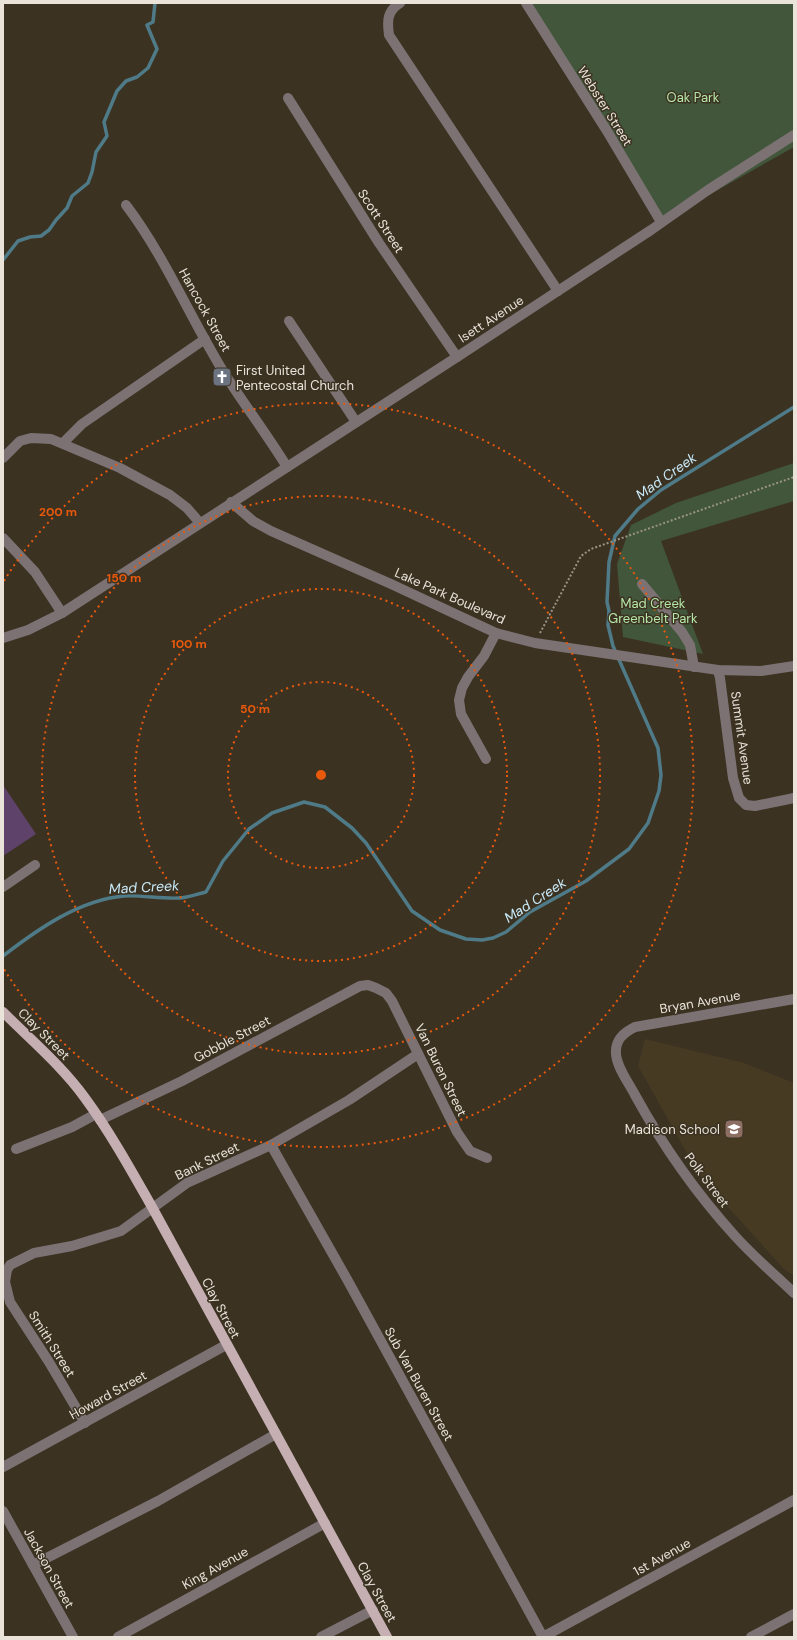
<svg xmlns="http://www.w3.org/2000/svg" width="797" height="1640" font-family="'DM Sans',sans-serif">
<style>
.built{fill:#473a23}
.green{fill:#41563b}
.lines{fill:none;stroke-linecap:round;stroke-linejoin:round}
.stream{stroke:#4f7b88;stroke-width:3.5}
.building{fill:#5e426a}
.path{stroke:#999285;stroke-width:2;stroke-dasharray:2 2;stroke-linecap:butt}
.minor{stroke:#7d7273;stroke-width:10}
.major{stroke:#c5afb2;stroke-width:10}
.ring{fill:none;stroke:#e8590c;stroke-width:2;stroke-dasharray:2 4}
.labels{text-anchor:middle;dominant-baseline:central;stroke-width:3;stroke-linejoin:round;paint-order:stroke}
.park-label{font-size:13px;fill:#b5e7a7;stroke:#3c3222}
.street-label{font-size:13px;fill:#e9e3d9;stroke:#3c3222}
.poi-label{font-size:13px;fill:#e9e3d9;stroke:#3c3222;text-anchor:start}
.water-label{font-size:14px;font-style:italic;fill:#c8e9f8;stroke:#3c3222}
.centre{fill:#e8590c;stroke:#3c3222;stroke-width:2}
.ring-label{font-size:12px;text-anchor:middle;font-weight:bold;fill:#e8590c;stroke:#3c3222;stroke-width:3;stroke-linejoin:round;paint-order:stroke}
</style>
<rect width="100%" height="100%" fill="#3c3222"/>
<polygon class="built" points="645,1039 744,1063 794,1083 794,1276 784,1269 700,1176 638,1066"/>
<g class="green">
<polygon points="521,3 794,3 794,147 661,222"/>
<polygon points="794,463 794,501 661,541 703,654 623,637 617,564 631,525 676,503"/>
</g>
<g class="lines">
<g class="stream">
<polyline points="3,260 18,241 30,237 41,236 49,230 56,220 67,208 72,196 88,183 92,172 96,152 107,136 104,122 117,91 126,81 137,77 148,68 157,49 147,25 153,22 155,3"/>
<path d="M3,956C38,929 79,900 124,896C142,895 161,899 179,898C188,898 197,894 206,892L223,861L249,829L272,813L304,802L325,807L352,828L366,843L412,911L440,930L466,939L482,940L493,938L506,932L530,912L586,881L629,849L648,823L659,791L661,775L658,748L613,646L608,625L609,611L607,602L609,562L615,536L638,509L661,490L794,407"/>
</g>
</g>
<polygon class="building" points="3,785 36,834 3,856"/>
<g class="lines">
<polyline class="path" points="540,633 581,556 591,549 794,477"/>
<g class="minor">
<path d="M400,3C387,11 387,21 389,35L558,291"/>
<polyline points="526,3 607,131 661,222"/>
<polyline points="288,98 379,243 457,357"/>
<path d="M126,205C166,258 191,320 226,376C246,407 268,436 287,467"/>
<polyline points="289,321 356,422"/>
<polyline points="63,443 82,424 205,339"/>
<polyline points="3,458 20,441 31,438 51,439 120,468 170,495 187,508 200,523"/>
<polyline points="231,502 253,521 271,531 391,584 496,633 535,643 718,670 761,671 794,666"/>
<polyline points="3,538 35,572 62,613"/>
<polyline points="642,584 682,632 690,645 694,667"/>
<polyline points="3,638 28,630 62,613 457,357 651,230 708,190 794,135"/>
<polyline points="718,670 720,678 733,778 739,798 746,805 755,806 794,798"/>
<polyline points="486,759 461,714 459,700 462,688 468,677 484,656 496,633"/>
<polyline points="3,887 35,865"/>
<path d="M794,999L635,1027C623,1033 615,1040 616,1054C617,1068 629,1083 635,1095C663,1146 696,1193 735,1236C753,1256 774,1274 794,1293"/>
<polyline points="100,1120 182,1081 360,986 368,985 376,988 386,993 392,1001 457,1132 470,1151 487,1158"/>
<polyline points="271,1145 348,1281 543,1637"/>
<polyline points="16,1149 72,1127 96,1114"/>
<polyline points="85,1423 49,1362 10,1302 5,1282 7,1270 10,1265 34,1253 72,1246 121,1231 187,1183 271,1145 349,1100 418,1054"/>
<polyline points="3,1467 226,1345"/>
<polyline points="3,1511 73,1637"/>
<polyline points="33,1565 158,1501 276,1434"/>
<polyline points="118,1637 325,1523"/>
<polyline points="321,1637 373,1610"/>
<polyline points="543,1637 794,1500"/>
<polyline points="751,1637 794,1614"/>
</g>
<path class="major" d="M3,1012C30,1039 62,1066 85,1098C110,1132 131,1170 152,1207L387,1637"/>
</g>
<g class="ring">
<circle cx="321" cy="775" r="93"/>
<circle cx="321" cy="775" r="186"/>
<circle cx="321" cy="775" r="279"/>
<path d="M4 581A372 372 0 1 1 4 969"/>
</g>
<defs>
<symbol id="church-square" viewBox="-11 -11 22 22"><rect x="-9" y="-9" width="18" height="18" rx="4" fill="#6b7280" stroke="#3c3222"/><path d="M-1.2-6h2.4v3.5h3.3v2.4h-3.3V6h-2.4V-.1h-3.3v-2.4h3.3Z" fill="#fff"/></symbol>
<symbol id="school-square" viewBox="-11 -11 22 22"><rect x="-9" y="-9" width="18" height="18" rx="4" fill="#8d6e63" stroke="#3c3222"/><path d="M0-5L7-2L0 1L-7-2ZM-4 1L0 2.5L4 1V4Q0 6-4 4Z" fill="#fff"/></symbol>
</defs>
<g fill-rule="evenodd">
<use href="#church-square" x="211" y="366" width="22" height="22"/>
<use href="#school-square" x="723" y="1118" width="22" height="22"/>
</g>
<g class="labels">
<g class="park-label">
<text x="693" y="97">Oak Park</text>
<text x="653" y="603">Mad Creek<tspan x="653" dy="15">Greenbelt Park</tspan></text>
</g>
<g class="street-label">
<text transform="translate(605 106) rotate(58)">Webster Street</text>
<text transform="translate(381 221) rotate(57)">Scott Street</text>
<text transform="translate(205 310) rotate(61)">Hancock Street</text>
<text transform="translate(491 319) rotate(-33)">Isett Avenue</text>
<text transform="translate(450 596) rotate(24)">Lake Park Boulevard</text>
<text transform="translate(742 738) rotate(82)">Summit Avenue</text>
<text transform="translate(700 1002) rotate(-10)">Bryan Avenue</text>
<text transform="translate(44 1034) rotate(45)">Clay Street</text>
<text transform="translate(232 1039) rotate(-28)">Gobble Street</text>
<text transform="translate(441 1070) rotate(64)">Van Buren Street</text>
<text transform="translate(207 1161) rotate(-26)">Bank Street</text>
<text transform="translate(707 1180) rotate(53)">Polk Street</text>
<text transform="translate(221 1308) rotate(62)">Clay Street</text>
<text transform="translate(52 1344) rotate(58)">Smith Street</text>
<text transform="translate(419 1384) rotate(61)">Sub Van Buren Street</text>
<text transform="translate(108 1395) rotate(-29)">Howard Street</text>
<text transform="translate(662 1557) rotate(-29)">1st Avenue</text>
<text transform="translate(49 1568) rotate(61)">Jackson Street</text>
<text transform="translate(215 1568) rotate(-29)">King Avenue</text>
<text transform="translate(377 1592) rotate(61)">Clay Street</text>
</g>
<g class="poi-label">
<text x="236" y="370">First United<tspan x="236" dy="15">Pentecostal Church</tspan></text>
<text x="720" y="1129" text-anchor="end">Madison School</text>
</g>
<g class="water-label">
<text transform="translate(666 476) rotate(-35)">Mad Creek</text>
<text transform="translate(144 887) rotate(-3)">Mad Creek</text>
<text transform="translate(535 900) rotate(-33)">Mad Creek</text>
</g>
</g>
<circle cx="321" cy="775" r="6" class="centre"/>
<g class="ring-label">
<text x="58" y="516">200 m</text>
<text x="124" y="582">150 m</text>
<text x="189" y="648">100 m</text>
<text x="255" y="713">50 m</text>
</g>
<rect width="797" height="1640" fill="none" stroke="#e9e3d9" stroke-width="8"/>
</svg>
